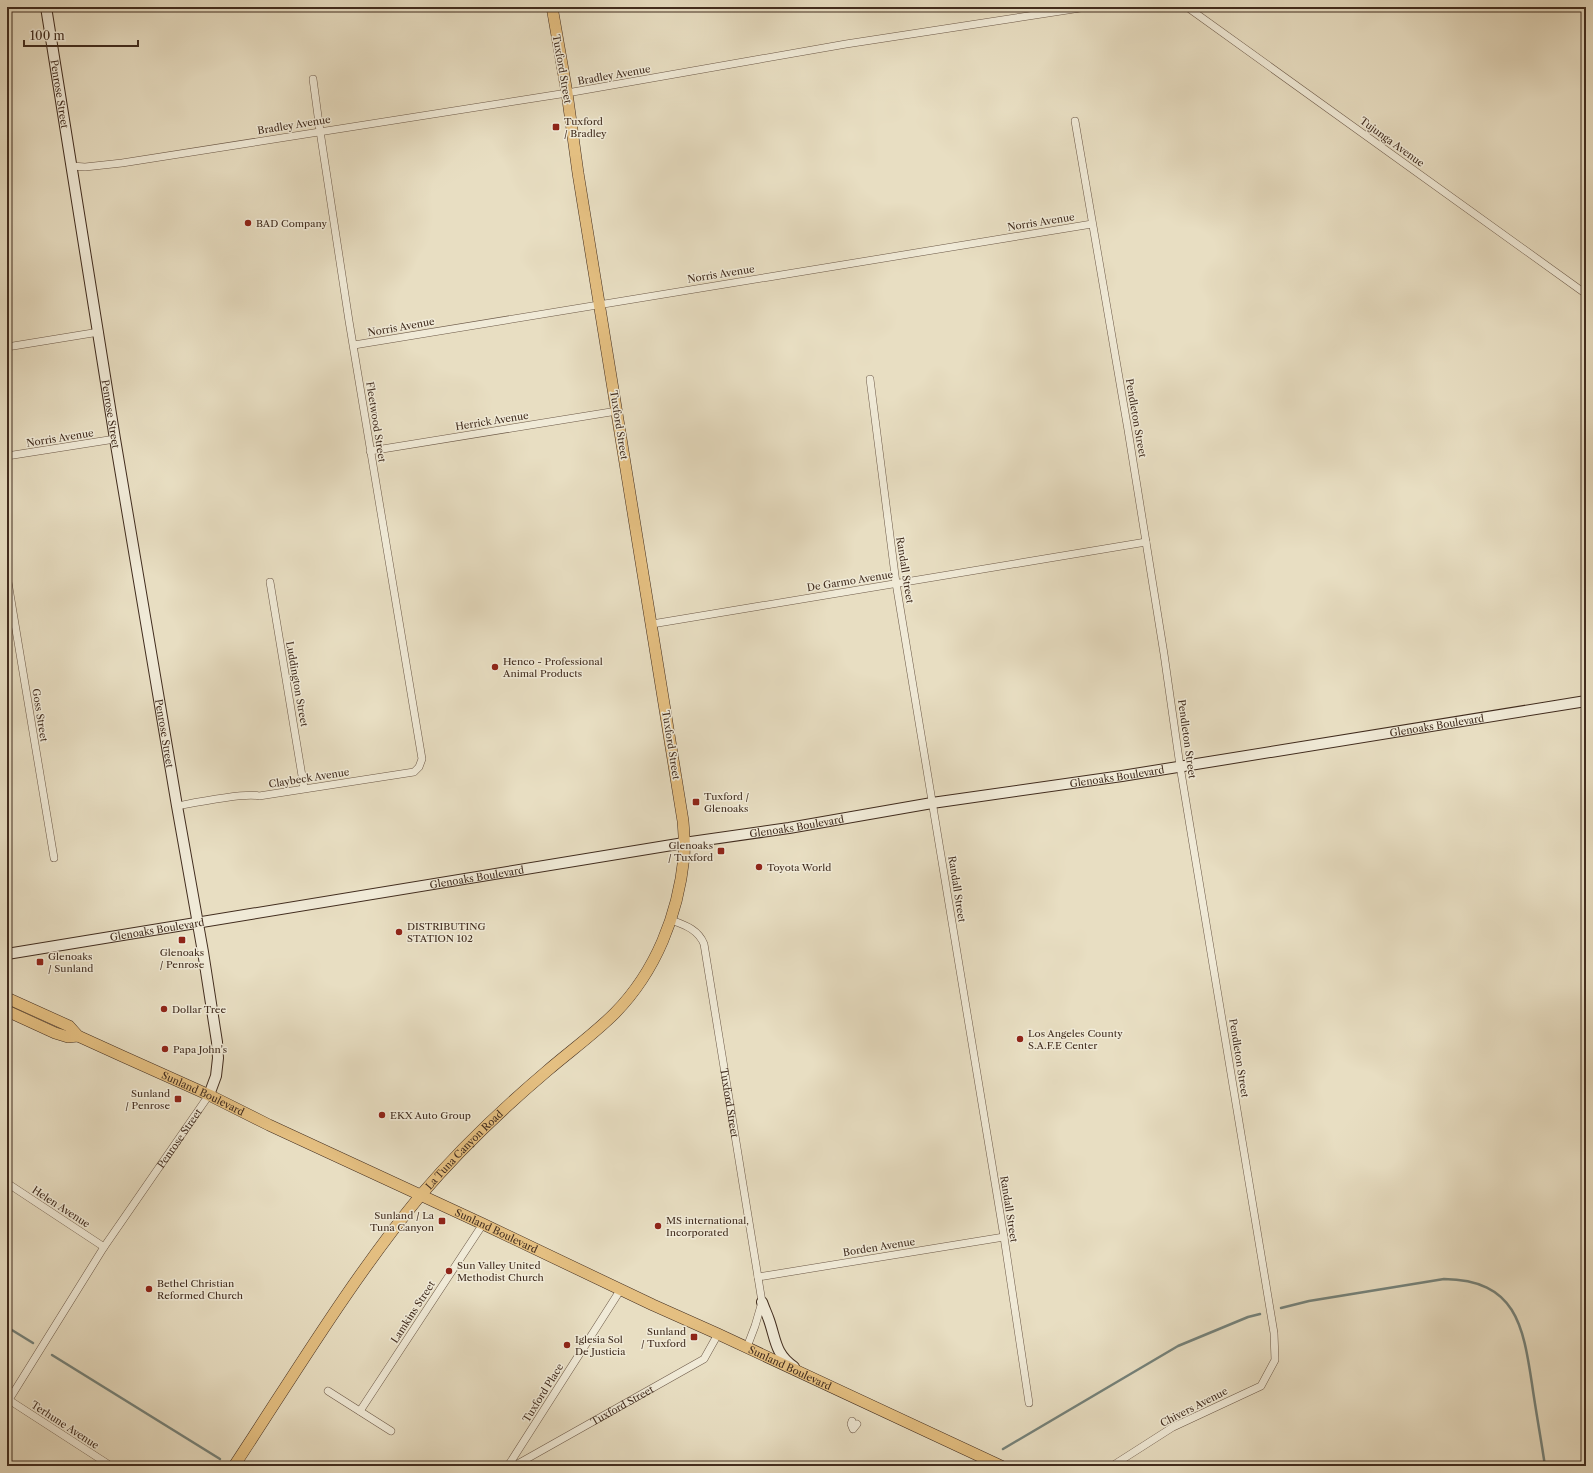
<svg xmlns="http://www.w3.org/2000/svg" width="1593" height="1473" font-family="'Libre Caslon Text',serif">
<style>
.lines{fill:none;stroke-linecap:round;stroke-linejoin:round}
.stream{stroke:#75827a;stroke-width:2.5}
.street-casing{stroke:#6b5847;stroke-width:8}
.secondary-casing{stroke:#412c1e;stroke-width:12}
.primary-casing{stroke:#412c1e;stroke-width:12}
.street{stroke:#f0ead7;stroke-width:7}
.secondary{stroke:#f0ead7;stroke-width:10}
.primary{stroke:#e4bf81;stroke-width:11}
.poi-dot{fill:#8f2418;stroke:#f0ead7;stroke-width:1.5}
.labels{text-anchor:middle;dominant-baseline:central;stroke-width:3;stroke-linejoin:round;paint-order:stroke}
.street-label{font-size:10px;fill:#412c1e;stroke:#f0ead7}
.poi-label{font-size:10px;fill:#412c1e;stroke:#f0ead7;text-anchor:start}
</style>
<rect width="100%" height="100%" fill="#e8dec2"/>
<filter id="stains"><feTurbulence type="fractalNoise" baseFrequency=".005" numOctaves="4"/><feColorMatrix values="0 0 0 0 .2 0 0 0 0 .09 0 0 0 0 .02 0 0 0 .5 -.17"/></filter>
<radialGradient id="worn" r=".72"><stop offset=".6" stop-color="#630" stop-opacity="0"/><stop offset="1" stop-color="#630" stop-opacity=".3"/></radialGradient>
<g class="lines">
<g class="stream">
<path d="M1281,1308L1309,1301L1444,1279C1516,1280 1523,1325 1532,1384C1536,1412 1541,1439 1545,1466"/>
<polyline points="7,1327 33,1343"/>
<polyline points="52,1355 220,1459"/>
<polyline points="1003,1449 1178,1346 1248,1317 1260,1314"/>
</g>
<defs>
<g id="street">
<polyline points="1187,7 1586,294"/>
<polyline points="1075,121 1128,430 1164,654 1180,766 1274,1333 1275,1360 1261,1386 1173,1427 1112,1466"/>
<polyline points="72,166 85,167 122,163 567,93 846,44 1087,7"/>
<polyline points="354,345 1092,224"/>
<polyline points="7,347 99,332"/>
<polyline points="870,379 896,583 1004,1237 1029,1403"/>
<polyline points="370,451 617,411"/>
<polyline points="7,456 115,439"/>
<polyline points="7,576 54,858"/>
<polyline points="270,582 304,788"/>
<polyline points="652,624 1146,542"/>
<path d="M177,806C193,803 246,792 259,796L414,772L419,767L422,759L349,321L320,131L313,79"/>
<path id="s1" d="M671,920C684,925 698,929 704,944L762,1302L755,1326L747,1347"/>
<polyline points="7,1183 104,1247"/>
<polyline points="758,1277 1004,1237"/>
<polyline points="328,1391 391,1431"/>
<polyline points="9,1400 111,1466"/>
<path id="s2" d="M7,1403L104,1247L209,1095"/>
<polyline points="360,1411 483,1224"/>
<polyline points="852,1421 851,1424 853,1429 857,1424"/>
<polyline points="508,1466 621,1289"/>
<path id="s3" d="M514,1466L704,1359L718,1334"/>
</g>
<g id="secondary">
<path id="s4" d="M46,7L115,439L177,806L203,952L217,1042L218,1058L216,1076L209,1095"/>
<path id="s5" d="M7,954L684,843L789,828L932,803L1122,776L1586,701"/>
<path d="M762,1302C764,1308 767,1314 769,1320C776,1340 775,1354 794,1367"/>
</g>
<g id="primary">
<path id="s6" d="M7,998L69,1026L78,1036L122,1056L209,1095L269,1125L483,1224L653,1305L718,1334L1001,1466"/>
<polyline points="7,1011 55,1033 68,1037 78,1036"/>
<path id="s7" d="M234,1466C294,1375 351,1280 420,1196C459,1150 501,1110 547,1071C569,1052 594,1034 615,1013C656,971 678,915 684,857C685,845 684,833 683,821L578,173L567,93L552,7"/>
</g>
</defs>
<use href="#street" class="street-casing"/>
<use href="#secondary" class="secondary-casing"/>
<use href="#primary" class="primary-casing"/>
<use href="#street" class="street"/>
<use href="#secondary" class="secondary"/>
<use href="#primary" class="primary"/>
</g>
<g class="poi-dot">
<rect x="552" y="123" width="8" height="8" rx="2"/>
<circle cx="248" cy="223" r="4"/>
<circle cx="495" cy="667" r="4"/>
<rect x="692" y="798" width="8" height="8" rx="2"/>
<rect x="717" y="847" width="8" height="8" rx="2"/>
<circle cx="759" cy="867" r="4"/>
<circle cx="399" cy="932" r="4"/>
<rect x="178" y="936" width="8" height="8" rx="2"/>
<rect x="36" y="958" width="8" height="8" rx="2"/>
<circle cx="164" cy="1009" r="4"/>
<circle cx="1020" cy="1039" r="4"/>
<circle cx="165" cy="1049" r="4"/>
<rect x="174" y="1095" width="8" height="8" rx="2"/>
<circle cx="382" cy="1115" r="4"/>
<rect x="438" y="1217" width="8" height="8" rx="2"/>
<circle cx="658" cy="1226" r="4"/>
<circle cx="449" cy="1271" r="4"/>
<circle cx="149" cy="1289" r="4"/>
<rect x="690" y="1333" width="8" height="8" rx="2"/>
<circle cx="567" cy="1345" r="4"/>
</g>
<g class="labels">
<g class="street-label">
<text transform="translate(562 69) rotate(80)">Tuxford Street</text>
<text transform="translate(614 75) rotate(-10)">Bradley Avenue</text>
<text stroke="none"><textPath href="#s4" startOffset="88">Penrose Street</textPath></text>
<text transform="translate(294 125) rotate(-9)">Bradley Avenue</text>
<text transform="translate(1392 142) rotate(36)">Tujunga Avenue</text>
<text transform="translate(1041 222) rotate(-9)">Norris Avenue</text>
<text transform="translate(721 274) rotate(-9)">Norris Avenue</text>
<text transform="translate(401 327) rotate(-10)">Norris Avenue</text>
<text stroke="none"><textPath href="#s4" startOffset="412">Penrose Street</textPath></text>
<text transform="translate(1136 418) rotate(80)">Pendleton Street</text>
<text transform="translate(492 421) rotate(-9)">Herrick Avenue</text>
<text transform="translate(376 422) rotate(81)">Fleetwood Street</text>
<text transform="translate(619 425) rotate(81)">Tuxford Street</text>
<text transform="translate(60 438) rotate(-9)">Norris Avenue</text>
<text transform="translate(905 570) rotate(81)">Randall Street</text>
<text transform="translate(850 581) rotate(-9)">De Garmo Avenue</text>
<text transform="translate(297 684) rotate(80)">Luddington Street</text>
<text transform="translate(40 715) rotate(81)">Goss Street</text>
<text stroke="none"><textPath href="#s5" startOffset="1448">Glenoaks Boulevard</textPath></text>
<text stroke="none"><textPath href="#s4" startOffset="736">Penrose Street</textPath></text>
<text transform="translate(1187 739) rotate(82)">Pendleton Street</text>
<text transform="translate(671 745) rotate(81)">Tuxford Street</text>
<text stroke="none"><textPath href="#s5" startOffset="1124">Glenoaks Boulevard</textPath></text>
<text transform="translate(309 778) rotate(-9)">Claybeck Avenue</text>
<text stroke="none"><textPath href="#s5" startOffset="800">Glenoaks Boulevard</textPath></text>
<text stroke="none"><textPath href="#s5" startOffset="476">Glenoaks Boulevard</textPath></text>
<text transform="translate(957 889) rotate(81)">Randall Street</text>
<text stroke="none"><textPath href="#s5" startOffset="152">Glenoaks Boulevard</textPath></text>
<text transform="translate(1239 1058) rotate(81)">Pendleton Street</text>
<text stroke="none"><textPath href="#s6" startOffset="219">Sunland Boulevard</textPath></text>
<text stroke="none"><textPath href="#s1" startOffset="203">Tuxford Street</textPath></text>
<text stroke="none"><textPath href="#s2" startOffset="316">Penrose Street</textPath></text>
<text stroke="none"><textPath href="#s7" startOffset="392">La Tuna Canyon Road</textPath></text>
<text transform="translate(61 1207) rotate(33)">Helen Avenue</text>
<text transform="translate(1009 1209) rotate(81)">Randall Street</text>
<text stroke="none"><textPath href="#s6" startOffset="543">Sunland Boulevard</textPath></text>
<text transform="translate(879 1247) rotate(-9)">Borden Avenue</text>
<text transform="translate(413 1312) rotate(-57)">Lamkins Street</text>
<text stroke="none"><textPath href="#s6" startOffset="867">Sunland Boulevard</textPath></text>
<text transform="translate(543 1393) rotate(-58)">Tuxford Place</text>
<text stroke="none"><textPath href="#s3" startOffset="124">Tuxford Street</textPath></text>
<text transform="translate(1194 1407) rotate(-27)">Chivers Avenue</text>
<text transform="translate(65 1425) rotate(33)">Terhune Avenue</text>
</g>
<g class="poi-label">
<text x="564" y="121">Tuxford<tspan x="564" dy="12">/ Bradley</tspan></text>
<text x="256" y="223">BAD Company</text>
<text x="503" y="661">Henco - Professional<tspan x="503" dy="12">Animal Products</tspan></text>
<text x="704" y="796">Tuxford /<tspan x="704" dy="12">Glenoaks</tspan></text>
<text x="713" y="845" text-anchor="end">Glenoaks<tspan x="713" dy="12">/ Tuxford</tspan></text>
<text x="767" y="867">Toyota World</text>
<text x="407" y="926">DISTRIBUTING<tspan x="407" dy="12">STATION 102</tspan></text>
<text x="182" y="952" text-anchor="middle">Glenoaks<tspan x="182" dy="12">/ Penrose</tspan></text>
<text x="48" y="956">Glenoaks<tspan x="48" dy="12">/ Sunland</tspan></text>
<text x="172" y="1009">Dollar Tree</text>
<text x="1028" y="1033">Los Angeles County<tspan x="1028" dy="12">S.A.F.E Center</tspan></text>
<text x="173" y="1049">Papa John's</text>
<text x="170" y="1093" text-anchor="end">Sunland<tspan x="170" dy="12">/ Penrose</tspan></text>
<text x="390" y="1115">EKX Auto Group</text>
<text x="434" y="1215" text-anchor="end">Sunland / La<tspan x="434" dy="12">Tuna Canyon</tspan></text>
<text x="666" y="1220">MS international,<tspan x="666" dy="12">Incorporated</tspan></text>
<text x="457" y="1265">Sun Valley United<tspan x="457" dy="12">Methodist Church</tspan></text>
<text x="157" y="1283">Bethel Christian<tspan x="157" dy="12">Reformed Church</tspan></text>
<text x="686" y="1331" text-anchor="end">Sunland<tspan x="686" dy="12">/ Tuxford</tspan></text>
<text x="575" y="1339">Iglesia Sol<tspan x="575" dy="12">De Justicia</tspan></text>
</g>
</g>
<rect width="1593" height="1473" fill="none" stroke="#e8dec2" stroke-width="24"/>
<rect x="8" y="8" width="1577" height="1457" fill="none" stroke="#412c1e" stroke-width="2"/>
<rect x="12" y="12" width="1569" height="1449" fill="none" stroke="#412c1e"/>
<path d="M24 40v6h114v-6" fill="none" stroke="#412c1e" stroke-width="2"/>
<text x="30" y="40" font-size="12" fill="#412c1e" stroke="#f0ead7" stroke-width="3" paint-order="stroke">100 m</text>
<rect width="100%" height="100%" filter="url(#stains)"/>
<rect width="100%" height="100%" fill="url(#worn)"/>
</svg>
